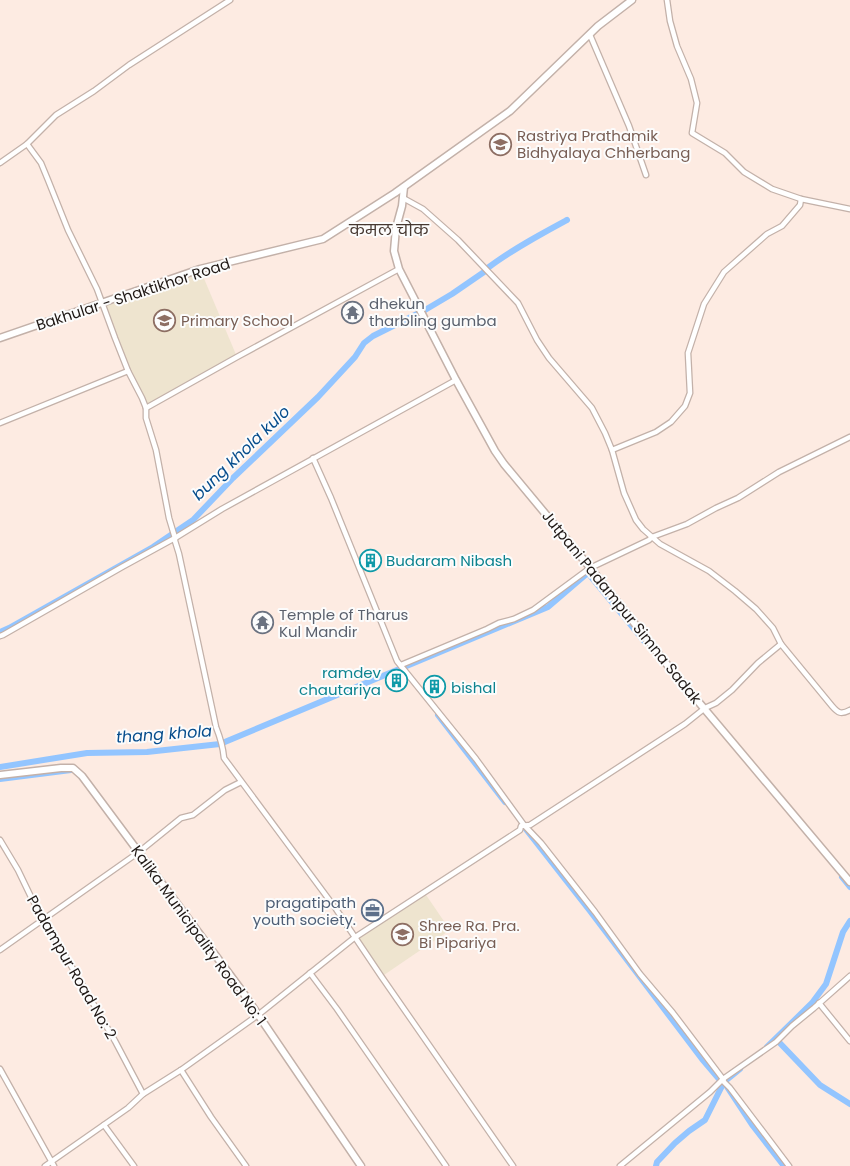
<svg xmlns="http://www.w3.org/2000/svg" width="850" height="1166" font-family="Poppins,'Noto Sans Devanagari',sans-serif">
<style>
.education{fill:#eee4cf}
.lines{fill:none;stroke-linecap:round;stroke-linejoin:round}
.canal{stroke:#93c5ff;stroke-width:6}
.street-casing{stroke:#c3b1a9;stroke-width:7}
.secondary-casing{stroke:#c3b1a9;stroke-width:9}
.street{stroke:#fff;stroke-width:4.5}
.secondary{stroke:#fff;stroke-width:6}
.labels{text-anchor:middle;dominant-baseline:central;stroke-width:4;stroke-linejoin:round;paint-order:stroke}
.education-label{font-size:15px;fill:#785e54;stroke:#fcfcfc;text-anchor:start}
.street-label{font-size:15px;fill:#1f1815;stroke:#fcfcfc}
.worship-label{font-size:15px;fill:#5b616d;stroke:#fcfcfc;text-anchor:start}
.culture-label{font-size:15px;fill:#0d838f;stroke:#fcfcfc;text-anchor:start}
.service-label{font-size:15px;fill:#4e5e75;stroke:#fcfcfc;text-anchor:end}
.neighbourhood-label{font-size:16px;fill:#473932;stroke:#fcfcfc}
.water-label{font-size:16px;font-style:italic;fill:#074d8c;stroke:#fcfcfc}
</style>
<rect width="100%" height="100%" fill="#fdebe2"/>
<g class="education">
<polygon points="200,269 237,357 146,408 128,371 103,302"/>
<polygon points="426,895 450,930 381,977 354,938"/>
</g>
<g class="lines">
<g class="canal">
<path d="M489,267C513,249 541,234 567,220"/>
<polyline points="588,573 645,642"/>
<polyline points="0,632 9,628 153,547 193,520 233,478 318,397 355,357 364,343 373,336 425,310 452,294 484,272"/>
<polyline points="438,715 505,802"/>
<polyline points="0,767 87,753 147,752 220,744 548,607 590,571"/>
<polyline points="0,779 71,770"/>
<polyline points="525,828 590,911 702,1059 719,1079 724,1082 753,1126 784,1166"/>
<polyline points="842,877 850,887"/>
<polyline points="776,1039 820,1085 850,1104"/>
<polyline points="767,1047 812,1003 826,984 843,932 850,921"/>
<polyline points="656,1166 657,1162 675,1143 689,1131 705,1120 724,1082 740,1069"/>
</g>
<defs>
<g id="street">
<polyline points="667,0 670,21 677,46 691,79 697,103 692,133 725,153 744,172 772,189 801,199 850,209"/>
<polyline points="590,35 629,126 646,175"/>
<path d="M27,144L41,163L48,180L68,230L97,289L115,338L128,371L142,398L146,408V418L156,450L169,518L175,538V541L179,554L216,727C220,737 223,747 224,758L336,909L381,976L513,1166"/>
<polyline points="0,163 27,144 56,115 94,91 129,65 230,0"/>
<path d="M403,198L423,209L458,240L518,303L537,340L549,358L592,408L605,433L612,450L624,493L636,520L643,529L660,544L709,571L735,591L756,609L773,628L781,644L832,706C838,713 841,715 850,710"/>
<polyline points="146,408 237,357 399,269"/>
<polyline points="0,423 128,371"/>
<polyline points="612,450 656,432 671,422 685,406 690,393 688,353 704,304 724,272 767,234 782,226 800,205 801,199"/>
<polyline points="313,458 331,498 397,661 476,759 524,825 541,843 595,912 640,974 673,1013 723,1079 724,1082 730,1088 789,1166"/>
<polyline points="0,636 3,635 122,567 175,538 222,509 456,380"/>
<polyline points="401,665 487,629 499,623 514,619 533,610 590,568 649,540 652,537 687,524 716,508 738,498 779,472 850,437"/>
<polyline points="0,840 18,870 31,897 115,1041 143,1094"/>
<polyline points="0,950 139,852 181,818 193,815 225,790 241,782"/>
<polyline points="310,973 337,1009 446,1166"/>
<polyline points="819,1003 850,1041"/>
<polyline points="0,1069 54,1166"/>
<polyline points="181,1070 211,1117 246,1166"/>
<polyline points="104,1125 134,1166"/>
<polyline points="45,1166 128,1108 143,1094 181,1070 258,1015 354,938 520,830 521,826 530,825 685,724 705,708 716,703 732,690 758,663 781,644"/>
<polyline points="620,1166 710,1092 723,1079 776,1042 792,1026 814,1008 850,976"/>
</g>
<g id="secondary">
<polyline points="404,187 402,206 396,228 394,251 399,269 456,380 495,451 504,464 593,571 665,662 850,882"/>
<polyline points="0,338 200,269 323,239 395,193 510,111 598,26 632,0"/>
<polyline points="0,775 61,768 73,768 82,776 242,991 361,1166"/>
</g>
</defs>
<use href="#street" class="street-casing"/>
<use href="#secondary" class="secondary-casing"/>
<use href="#street" class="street"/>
<use href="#secondary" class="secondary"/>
</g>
<defs>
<symbol id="school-ring" viewBox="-11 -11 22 22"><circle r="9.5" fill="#fcfcfc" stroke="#8d6e63" stroke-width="1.5"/><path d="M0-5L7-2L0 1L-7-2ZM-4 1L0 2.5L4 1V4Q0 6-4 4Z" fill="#8d6e63"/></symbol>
<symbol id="temple-ring" viewBox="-11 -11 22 22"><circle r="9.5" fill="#fcfcfc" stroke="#6b7280" stroke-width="1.5"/><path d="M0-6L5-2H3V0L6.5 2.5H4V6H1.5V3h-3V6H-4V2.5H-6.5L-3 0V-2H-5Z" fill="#6b7280"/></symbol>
<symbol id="building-ring" viewBox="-11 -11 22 22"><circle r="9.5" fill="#fcfcfc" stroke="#0f9aa8" stroke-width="1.5"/><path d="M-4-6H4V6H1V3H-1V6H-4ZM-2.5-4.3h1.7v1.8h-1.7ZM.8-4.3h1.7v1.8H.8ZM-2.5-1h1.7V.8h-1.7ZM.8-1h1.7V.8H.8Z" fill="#0f9aa8"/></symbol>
<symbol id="office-ring" viewBox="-11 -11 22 22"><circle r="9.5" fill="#fcfcfc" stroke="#5c6f8a" stroke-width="1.5"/><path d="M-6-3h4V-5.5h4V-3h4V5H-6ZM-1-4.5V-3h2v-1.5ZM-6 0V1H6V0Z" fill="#5c6f8a"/></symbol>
</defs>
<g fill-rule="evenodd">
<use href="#school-ring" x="488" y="132" width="25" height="25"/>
<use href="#temple-ring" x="340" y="300" width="25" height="25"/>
<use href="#school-ring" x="152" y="308" width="25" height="25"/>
<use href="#building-ring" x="358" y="548" width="25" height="25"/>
<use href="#temple-ring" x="250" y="610" width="25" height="25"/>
<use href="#building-ring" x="384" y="668" width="25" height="25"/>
<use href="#building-ring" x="422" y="674" width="25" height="25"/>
<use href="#office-ring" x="360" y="898" width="25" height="25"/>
<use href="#school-ring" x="390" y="922" width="25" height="25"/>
</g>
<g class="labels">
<g class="education-label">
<text x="517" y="135">Rastriya Prathamik<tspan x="517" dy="17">Bidhyalaya Chherbang</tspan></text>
<text x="181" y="320">Primary School</text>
<text x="419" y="925">Shree Ra. Pra.<tspan x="419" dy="17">Bi Pipariya</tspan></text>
</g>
<g class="street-label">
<text transform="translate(133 294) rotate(-18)">Bakhular - Shaktikhor Road</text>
<text transform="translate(622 607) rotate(51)">Jutpani Padampur Simna Sadak</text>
<text transform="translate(199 935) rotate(54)">Kalika Municipality Road No: 1</text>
<text transform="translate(72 967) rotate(60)">Padampur Road No: 2</text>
</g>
<g class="worship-label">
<text x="369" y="303">dhekun<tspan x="369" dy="17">tharbling gumba</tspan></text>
<text x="279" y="614">Temple of Tharus<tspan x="279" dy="17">Kul Mandir</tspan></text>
</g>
<g class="culture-label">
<text x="386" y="560">Budaram Nibash</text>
<text x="381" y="672" text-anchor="end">ramdev<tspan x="381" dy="17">chautariya</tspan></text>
<text x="451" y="687">bishal</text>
</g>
<g class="service-label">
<text x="356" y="902">pragatipath<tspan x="356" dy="17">youth society.</tspan></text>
</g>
<g class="neighbourhood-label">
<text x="389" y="230">कमल चोक</text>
</g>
<g class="water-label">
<text transform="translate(241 453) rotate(-44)">bung khola kulo</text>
<text transform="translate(164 734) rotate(-4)">thang khola</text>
</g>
</g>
</svg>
